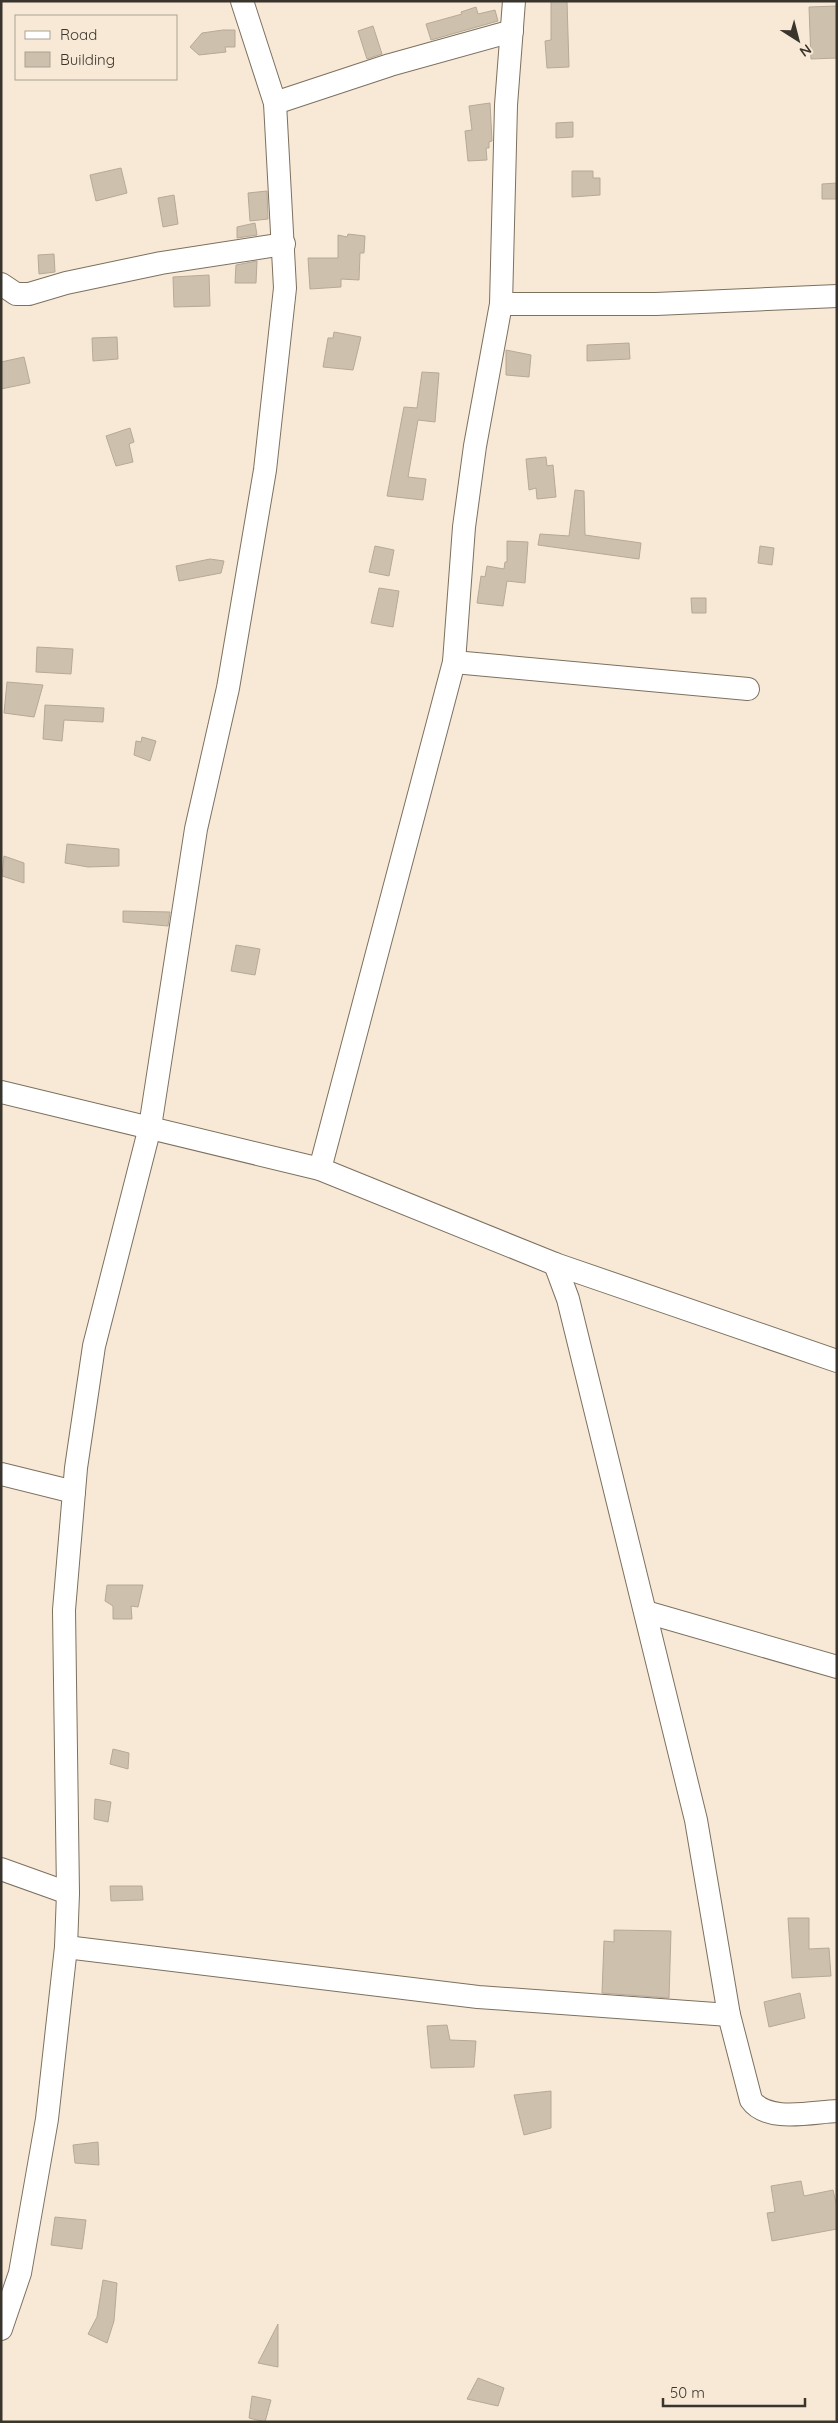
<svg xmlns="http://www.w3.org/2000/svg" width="838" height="2423" font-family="Quicksand,sans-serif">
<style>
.building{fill:#cdc0ad;stroke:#b6a997}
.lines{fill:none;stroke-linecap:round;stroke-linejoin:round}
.minor-casing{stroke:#7d705f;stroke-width:24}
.minor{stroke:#fff;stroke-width:22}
</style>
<rect width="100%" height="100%" fill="#f7e9d6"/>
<g class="building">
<polygon points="551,1 567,1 569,67 547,68 545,41 551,40"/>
<polygon points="837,6 837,58 811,59 809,7"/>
<polygon points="476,7 478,14 495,10 498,21 431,40 426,24 462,14 461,12"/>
<polygon points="373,26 382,54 367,59 358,31"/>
<polygon points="223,30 235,30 235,47 225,47 226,52 199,55 190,47 202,33"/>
<polygon points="490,103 492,141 489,142 489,148 486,148 487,160 468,161 465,131 472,130 469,106"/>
<polygon points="573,122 573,137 556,138 556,123"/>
<polygon points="121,168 127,193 96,201 90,175"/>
<polygon points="572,171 593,171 593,178 600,178 600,195 572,197"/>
<polygon points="837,183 837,199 822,199 822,184"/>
<polygon points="267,191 268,219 250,221 248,193"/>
<polygon points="174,195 178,224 163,227 158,198"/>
<polygon points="255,223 257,235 237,238 237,227"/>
<polygon points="348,234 365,236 364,253 360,253 359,280 341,279 341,287 310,289 308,258 338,258 338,235 347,237"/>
<polygon points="54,254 55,272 39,274 38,255"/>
<polygon points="257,261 256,283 235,283 236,265"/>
<polygon points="209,275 210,306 174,307 173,277"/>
<polygon points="334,332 361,337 353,370 323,367 328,338 333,338"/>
<polygon points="117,337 118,359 93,361 92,338"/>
<polygon points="629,343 630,359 587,361 587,345"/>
<polygon points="506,350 531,355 529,377 506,375"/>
<polygon points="24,357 30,383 1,389 1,362"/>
<polygon points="422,372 439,373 435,422 418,420 408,477 426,479 423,500 387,496 404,407 417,408"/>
<polygon points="130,428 134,442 129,444 133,462 116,466 106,436"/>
<polygon points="546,457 547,466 553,465 556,497 537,499 536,488 529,490 526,459"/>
<polygon points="575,490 584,491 585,535 641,543 639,559 538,545 540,534 569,536"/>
<polygon points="507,541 528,542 525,583 507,581 503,606 477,603 481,576 485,577 487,566 504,569 505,562 507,562"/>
<polygon points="375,546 394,550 389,576 369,572"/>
<polygon points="760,546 774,548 772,565 758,563"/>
<polygon points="210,559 224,561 221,573 179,581 176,566"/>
<polygon points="379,588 399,591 393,627 371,623"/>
<polygon points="691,598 706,598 706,613 692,613"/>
<polygon points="37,647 73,649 71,674 36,672"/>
<polygon points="7,682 43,685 34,717 4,713"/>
<polygon points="45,705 104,708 103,722 64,720 62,741 43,739"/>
<polygon points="142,737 156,741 150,761 134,755 136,741 141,742"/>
<polygon points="67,844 119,849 119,866 88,867 65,863"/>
<polygon points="4,856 24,863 24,883 2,876"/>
<polygon points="123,911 170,912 168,926 123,922"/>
<polygon points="236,945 260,949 255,975 231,971"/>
<polygon points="107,1585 143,1585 138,1607 131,1606 132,1619 113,1619 113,1606 105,1601"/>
<polygon points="113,1749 129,1753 128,1769 110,1764"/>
<polygon points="95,1799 111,1802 108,1822 94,1819"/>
<polygon points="110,1886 142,1886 143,1900 111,1901"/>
<polygon points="788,1918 809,1918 809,1949 829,1948 831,1976 792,1978"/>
<polygon points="614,1930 671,1931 669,1998 602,1993 604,1941 614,1942"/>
<polygon points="800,1993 805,2018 769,2027 764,2002"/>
<polygon points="447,2025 450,2040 476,2041 474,2067 431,2068 427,2026"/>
<polygon points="551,2091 551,2128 524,2135 514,2095"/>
<polygon points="98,2142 99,2165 75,2163 73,2145"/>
<polygon points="801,2181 804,2196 833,2190 837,2207 837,2229 772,2241 767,2213 775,2212 771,2186"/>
<polygon points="55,2217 86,2220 82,2249 51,2245"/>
<polygon points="103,2280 117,2283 114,2321 107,2343 88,2334 97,2317"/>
<polygon points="278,2324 278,2367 258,2363"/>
<polygon points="478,2378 504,2388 498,2406 467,2399"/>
<polygon points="252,2396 271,2400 265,2422 249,2418"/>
</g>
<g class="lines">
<defs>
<g id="minor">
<polyline points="275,103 390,65 512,31"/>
<polyline points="1,284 16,294 29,294 66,283 161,263 284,244"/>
<polyline points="501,304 656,304 837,296"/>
<polyline points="454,662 748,689"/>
<polyline points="1,1092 320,1169 555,1264 837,1361"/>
<polyline points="320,1169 454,662 464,527 475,446 501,304 506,105 514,1"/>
<path d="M555,1264L568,1299L696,1820L729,2015L751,2100C767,2123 812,2112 837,2111"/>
<polyline points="1,1474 74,1492"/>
<polyline points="646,1612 837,1667"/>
<polyline points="1,1869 68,1893"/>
<polyline points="66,1947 478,1997 729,2015"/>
<polyline points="1,2329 20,2273 47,2119 66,1947 68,1893 64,1610 76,1468 94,1346 150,1127 196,829 228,688 265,470 285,288 275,103 242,1"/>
</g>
</defs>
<use href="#minor" class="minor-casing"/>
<use href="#minor" class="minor"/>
</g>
<rect width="838" height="2423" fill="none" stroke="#39342c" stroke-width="5"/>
<rect x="15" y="15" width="162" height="65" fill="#f7e9d6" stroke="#aba192"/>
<rect x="25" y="31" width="25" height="8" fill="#ffffff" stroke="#aba192"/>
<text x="60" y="40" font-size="15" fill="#39342c">Road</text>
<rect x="25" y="52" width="25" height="15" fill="#cdc0ad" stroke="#aba192"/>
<text x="60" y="65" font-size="15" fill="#39342c">Building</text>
<g transform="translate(798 40) rotate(144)" stroke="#f7e9d6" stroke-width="4" paint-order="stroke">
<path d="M0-4L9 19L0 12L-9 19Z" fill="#39342c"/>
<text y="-8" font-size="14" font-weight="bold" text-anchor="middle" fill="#39342c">N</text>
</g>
<path d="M663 2398v8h142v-8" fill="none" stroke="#39342c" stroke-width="2.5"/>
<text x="670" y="2398" font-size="15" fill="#39342c" stroke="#f7e9d6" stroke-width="4" paint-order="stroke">50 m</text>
</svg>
